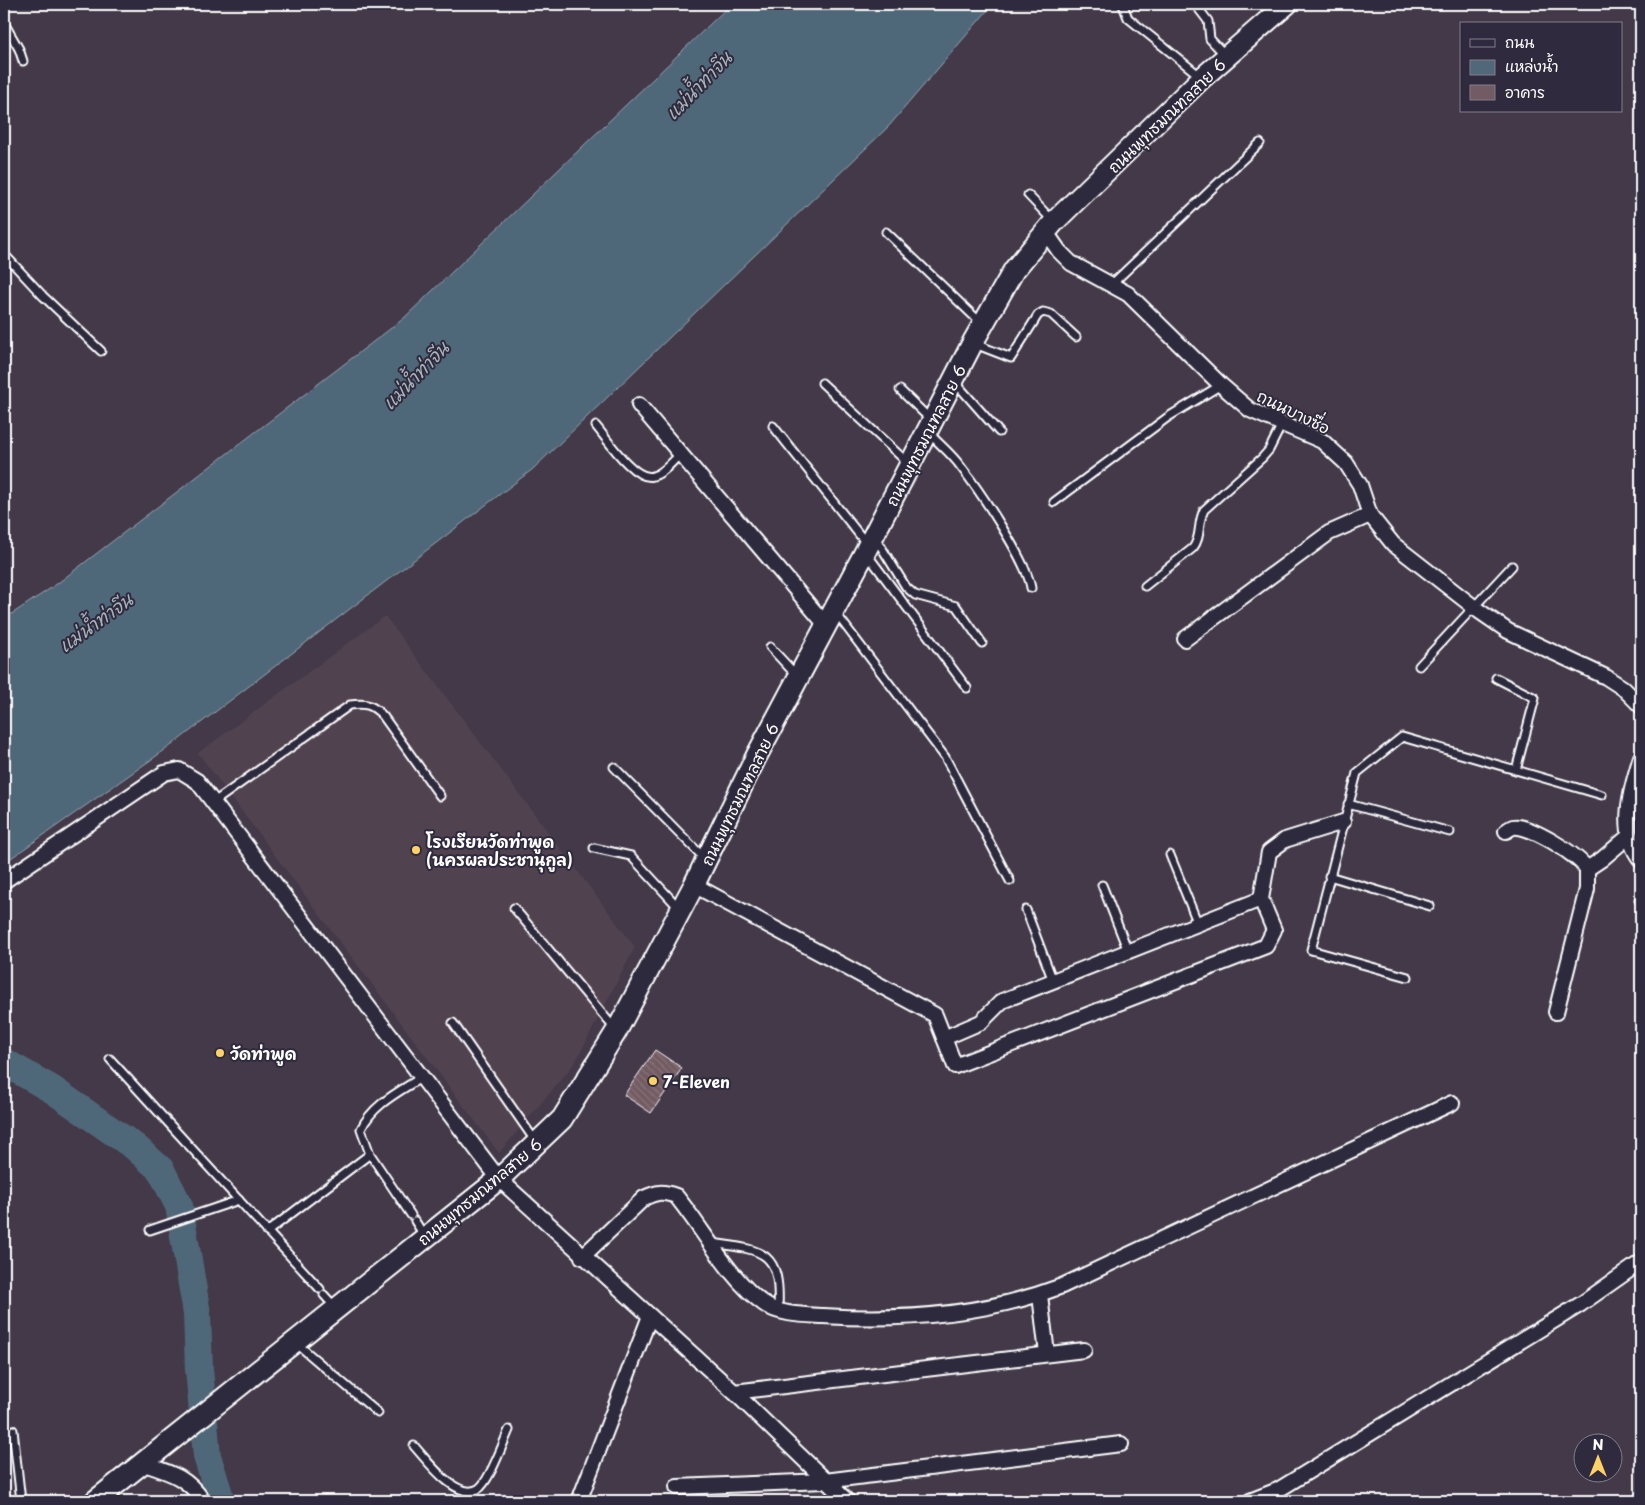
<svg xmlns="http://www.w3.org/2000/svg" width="1645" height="1505" font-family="'Playpen Sans','Playpen Sans Thai',sans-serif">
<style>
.built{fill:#514350}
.water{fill:#506879;stroke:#96a4af}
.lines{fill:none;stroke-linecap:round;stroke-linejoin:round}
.river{stroke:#506879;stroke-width:28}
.building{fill:url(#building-back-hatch);stroke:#fff}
.lane-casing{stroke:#fff;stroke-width:11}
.street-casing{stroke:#fff;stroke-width:18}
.secondary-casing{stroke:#fff;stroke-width:24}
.lane{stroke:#2f2a3d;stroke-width:7}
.street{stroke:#2f2a3d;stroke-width:14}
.secondary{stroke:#2f2a3d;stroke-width:20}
.poi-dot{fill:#ffd166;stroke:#2f2a3d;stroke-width:2}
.labels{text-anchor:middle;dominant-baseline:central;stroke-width:4;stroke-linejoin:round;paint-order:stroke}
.street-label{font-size:16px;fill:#fff;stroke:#2f2a3d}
.poi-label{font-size:16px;font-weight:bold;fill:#fff;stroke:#2f2a3d;text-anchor:start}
.water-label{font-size:18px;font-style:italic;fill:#a8b4bc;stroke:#2f2a3d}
</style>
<defs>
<pattern id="building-back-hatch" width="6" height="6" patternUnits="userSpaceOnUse" patternTransform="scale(1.25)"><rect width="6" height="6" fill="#725b62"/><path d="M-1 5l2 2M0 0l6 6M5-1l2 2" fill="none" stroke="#87747a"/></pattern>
</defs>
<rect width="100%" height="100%" fill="#433948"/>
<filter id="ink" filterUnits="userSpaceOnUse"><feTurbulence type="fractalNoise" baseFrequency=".02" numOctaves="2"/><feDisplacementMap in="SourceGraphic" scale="10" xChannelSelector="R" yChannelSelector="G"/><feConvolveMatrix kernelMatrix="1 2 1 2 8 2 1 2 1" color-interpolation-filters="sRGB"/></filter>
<g filter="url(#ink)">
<polygon class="built" points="385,616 635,947 575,1063 499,1153 198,753"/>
<polygon class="water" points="731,4 993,4 889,126 533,469 172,745 4,863 4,619 54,586 403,319"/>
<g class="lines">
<polyline class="river" points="4,1062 53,1090 135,1147 161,1170 179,1206 197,1314 199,1369 207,1456 221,1501"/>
</g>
<polygon class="building" points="655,1050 682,1068 651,1113 624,1095"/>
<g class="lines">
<defs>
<g id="lane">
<polyline points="1195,4 1208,21 1210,39 1225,55"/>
<polyline points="1123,5 1128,18 1200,76"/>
<polyline points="4,23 19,49 23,61"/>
<polyline points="1028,195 1052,220"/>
<polyline points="886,232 982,324"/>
<polyline points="4,254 43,296 101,351"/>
<polyline points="1111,285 1260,143"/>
<polyline points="975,344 1011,358 1038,315 1043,312 1051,314 1076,337"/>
<polyline points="955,382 999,432"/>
<polyline points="822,383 909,464"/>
<polyline points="900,390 930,419"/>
<path d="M596,426C607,439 635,482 653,476C664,473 673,461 681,453"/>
<polyline points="773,426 866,543"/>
<path d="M929,433C939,444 952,454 961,467C979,490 1027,561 1031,588"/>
<polyline points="1054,502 1168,417 1221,385"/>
<polyline points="875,537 906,587 915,595 956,606 982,643"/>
<polyline points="867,554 967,688"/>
<path d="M1145,586L1193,548C1202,536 1197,524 1204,510L1262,458L1269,450L1282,424"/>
<polyline points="835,612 945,757 1010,881"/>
<polyline points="770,647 797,676"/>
<polyline points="1419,666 1512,566"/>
<polyline points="1496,678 1535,698 1516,770"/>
<polyline points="614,767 704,858"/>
<path d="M214,802L350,705C365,703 372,704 383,716L440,796"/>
<polyline points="1348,804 1450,832"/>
<polyline points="594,848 631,856 680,909"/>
<polyline points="1170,855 1198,924"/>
<polyline points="1329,876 1430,906"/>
<polyline points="1102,885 1128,951"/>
<polyline points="1639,900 1641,901"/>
<polyline points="514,908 615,1029"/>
<polyline points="1026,910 1053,981"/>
<polyline points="1408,977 1311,950 1357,773 1402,737 1602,795"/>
<polyline points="453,1023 536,1142"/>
<polyline points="110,1059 320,1289"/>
<path d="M411,1215L370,1154L361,1129C373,1104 399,1092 422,1077"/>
<polyline points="415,1221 425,1237"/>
<polyline points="150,1230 239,1200"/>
<polyline points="267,1232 370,1154"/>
<path d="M712,1243C764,1250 781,1251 778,1309"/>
<polyline points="324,1295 335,1307"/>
<polyline points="296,1343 378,1413"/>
<polyline points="13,1430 21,1501"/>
<path d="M414,1446C427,1460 456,1501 478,1489C489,1483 503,1443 509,1430"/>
</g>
<g id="street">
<polyline points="1045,231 1059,251 1071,263 1128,294 1221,385 1250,410 1322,441 1346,463 1360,485 1370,515 1393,544 1479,611 1508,631 1606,677 1623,688 1641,706"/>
<polyline points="639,405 825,624"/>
<polyline points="1185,639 1329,533 1370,515"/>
<path d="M1641,757C1631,788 1618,832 1641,860"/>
<path d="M1506,831C1508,830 1510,828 1513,827C1529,824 1578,855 1587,869V889L1556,1012"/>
<polyline points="1587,869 1602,859 1629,836"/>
<polyline points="4,881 164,773 179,770 197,781 499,1179 734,1392 847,1501"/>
<polyline points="694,885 935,1015 955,1066 1266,946 1274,930 1261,899 1269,852 1285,840 1343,822"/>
<polyline points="944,1038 981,1022 1002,1001 1261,899"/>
<path d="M582,1257L644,1198C657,1192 662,1191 676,1196C704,1230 729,1279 764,1304C779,1315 805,1315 823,1316C904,1321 986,1315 1062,1286L1452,1103"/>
<polyline points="1040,1295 1047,1354"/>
<polyline points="734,1392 1084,1350"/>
<path d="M141,1463C168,1472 187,1476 203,1501"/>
<polyline points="677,1487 825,1481 1121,1444"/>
<polyline points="579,1501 650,1316"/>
<polyline points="1250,1501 1278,1490 1581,1304 1641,1262"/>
</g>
<polyline id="secondary" points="95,1501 499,1179 562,1119 616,1032 694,885 756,757 865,552 973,342 1014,270 1054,222 1202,78 1287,4"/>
</defs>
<use href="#lane" class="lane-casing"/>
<use href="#street" class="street-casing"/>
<use href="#secondary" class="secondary-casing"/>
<use href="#lane" class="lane"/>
<use href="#street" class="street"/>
<use href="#secondary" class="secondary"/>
</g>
</g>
<g class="poi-dot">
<circle cx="416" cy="850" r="5"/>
<circle cx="220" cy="1053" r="5"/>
<circle cx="653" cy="1081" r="5"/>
</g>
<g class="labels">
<g class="street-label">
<text transform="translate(1166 115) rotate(-44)">ถนนพุทธมณฑลสาย 6</text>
<text transform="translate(1294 411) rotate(26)">ถนนบางซื่อ</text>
<text transform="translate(925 435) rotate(-63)">ถนนพุทธมณฑลสาย 6</text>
<text transform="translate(739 794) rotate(-64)">ถนนพุทธมณฑลสาย 6</text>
<text transform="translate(479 1191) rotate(-40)">ถนนพุทธมณฑลสาย 6</text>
</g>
<g class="poi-label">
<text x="426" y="841">โรงเรียนวัดท่าพูด<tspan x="426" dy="18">(นครผลประชานุกูล)</tspan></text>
<text x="230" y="1053">วัดท่าพูด</text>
<text x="663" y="1081">7-Eleven</text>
</g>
<g class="water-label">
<text transform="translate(698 85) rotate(-46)">แม่น้ำท่าจีน</text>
<text transform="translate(415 375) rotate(-46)">แม่น้ำท่าจีน</text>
<text transform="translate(95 622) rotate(-36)">แม่น้ำท่าจีน</text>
</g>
</g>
<rect width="1645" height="1505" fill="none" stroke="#2f2a3d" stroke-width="20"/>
<rect x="10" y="10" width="1625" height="1485" fill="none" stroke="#fff" stroke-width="2" filter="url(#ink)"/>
<rect x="1460" y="22" width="162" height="90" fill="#2f2a3d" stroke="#827f8b"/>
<rect x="1470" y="39" width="25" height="8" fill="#2f2a3d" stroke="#827f8b"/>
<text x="1505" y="48" font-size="15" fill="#ffffff">ถนน</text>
<rect x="1470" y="60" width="25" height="15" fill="#506879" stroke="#827f8b"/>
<text x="1505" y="72" font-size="15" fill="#ffffff">แหล่งน้ำ</text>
<rect x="1470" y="85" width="25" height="15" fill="#725b62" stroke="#827f8b"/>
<text x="1505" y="98" font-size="15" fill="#ffffff">อาคาร</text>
<g transform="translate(1598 1458)"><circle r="24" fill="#2f2a3d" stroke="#827f8b"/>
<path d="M0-4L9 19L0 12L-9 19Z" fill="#ffd166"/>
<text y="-8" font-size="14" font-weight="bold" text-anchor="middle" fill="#ffffff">N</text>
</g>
</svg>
